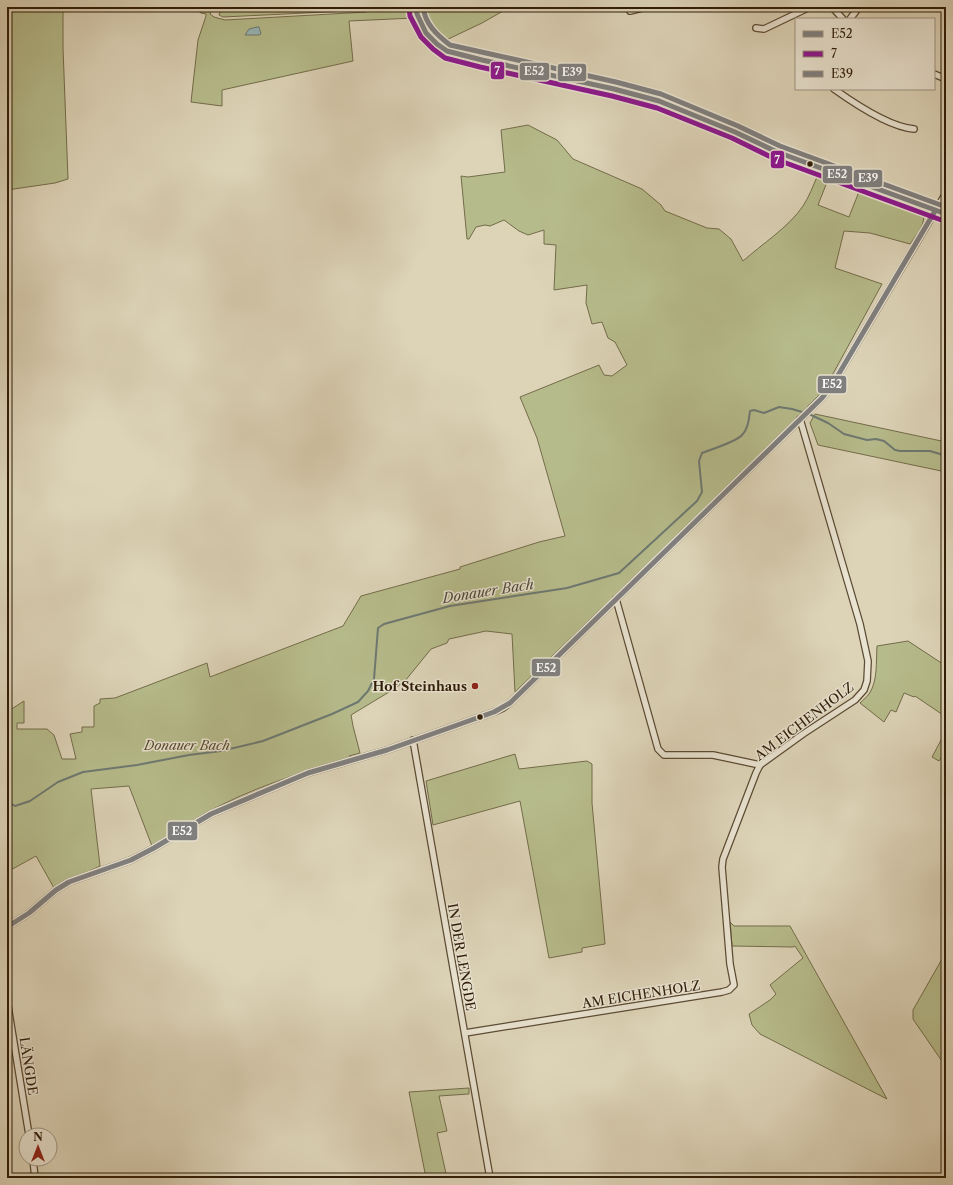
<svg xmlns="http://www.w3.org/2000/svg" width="953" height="1185" font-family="'Libre Caslon Text',serif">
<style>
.green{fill:#b6bb8b;stroke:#736c4a}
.water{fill:#96b6b8;stroke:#6d7972}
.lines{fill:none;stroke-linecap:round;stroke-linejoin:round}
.stream{stroke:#6d7972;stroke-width:2}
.minor-casing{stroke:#5b4b34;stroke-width:8}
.minor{stroke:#e9e3d1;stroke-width:5.5}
.bus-1-casing{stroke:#e9e3d1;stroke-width:8}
.bus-2-casing{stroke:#e9e3d1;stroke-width:8}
.bus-3-casing{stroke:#e9e3d1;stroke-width:8}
.bus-1{stroke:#808080;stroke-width:5}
.bus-2{stroke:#8d188f;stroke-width:5}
.bus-3{stroke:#808080;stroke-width:5}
.bus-dot{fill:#301d08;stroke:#e9e3d1;stroke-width:1.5}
.poi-dot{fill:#8f2418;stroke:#e9e3d1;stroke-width:1.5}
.labels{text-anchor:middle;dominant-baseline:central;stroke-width:3;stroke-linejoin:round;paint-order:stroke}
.poi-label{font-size:13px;font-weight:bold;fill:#301d08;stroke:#e9e3d1;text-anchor:end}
.street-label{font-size:13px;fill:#301d08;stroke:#e9e3d1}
.park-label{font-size:13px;font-style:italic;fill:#584c2f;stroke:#e9e3d1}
.water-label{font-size:14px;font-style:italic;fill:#4f4b3d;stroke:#e9e3d1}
.line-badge{stroke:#e9e3d1;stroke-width:1.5}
.badge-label{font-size:11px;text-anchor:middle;font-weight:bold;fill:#fff}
</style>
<rect width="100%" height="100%" fill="#ddd4b8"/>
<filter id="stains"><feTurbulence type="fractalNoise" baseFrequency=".005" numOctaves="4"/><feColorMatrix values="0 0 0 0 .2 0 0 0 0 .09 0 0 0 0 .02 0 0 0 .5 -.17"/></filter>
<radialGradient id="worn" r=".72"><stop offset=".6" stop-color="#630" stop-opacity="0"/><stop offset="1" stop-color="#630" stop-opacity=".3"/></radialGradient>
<g class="green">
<polygon points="7,7 63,7 63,48 68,179 55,183 7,190"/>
<polygon points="198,7 213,7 210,14 214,17 225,20 367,12 368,10 223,17 219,15 222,7 411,7 414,18 349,21 353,61 222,90 222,106 191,102 198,40 206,16 206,14 201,13 197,10"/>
<path d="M422,7H510L482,23L442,42C429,34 423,22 422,7Z"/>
<path d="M528,125L557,140L573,159L642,189L661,205L665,211L707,228L719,229L731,239L743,261C762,244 789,227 803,206C809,197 813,186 817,177L820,175L829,177L818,205L849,217L860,189L922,212C928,222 916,235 910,244L870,233L844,231L835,268L882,284L834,372L819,395L807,407L809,408L515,692L512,634L486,631L449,639L447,643L431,649L405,681L394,689L351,715L353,726L360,753L349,756L350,758C301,772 249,789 204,814C187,824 170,835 152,846L129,786L91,789L100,866L54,888L36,856L7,872V712L24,701V723H17V729H47L54,735L62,759H76L70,734L82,732V727H94V706L100,703V699L115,698L207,663L210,677L343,626L361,596L460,569V567L539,542L565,536L537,438L520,397L599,365L604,375L612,376L627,365L615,342L608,338L602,322L592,324L586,303L587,285L554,290L556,245L544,244V230L528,235L519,231L504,220L490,226L485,225L476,227L469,239H467L461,176L468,177L505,172L501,130Z"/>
<polygon points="815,414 946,442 946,472 818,445 810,423"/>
<path d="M908,641L946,666V717L915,696L914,697L904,693L896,712L891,710L884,722L860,703C863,700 867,697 869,694C878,681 876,661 877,646Z"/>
<polygon points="946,731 946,750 939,761 932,757"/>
<polygon points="515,754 519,769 587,761 592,764 592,803 605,944 582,948 582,952 549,958 520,801 433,825 426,781"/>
<polygon points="730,922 734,926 790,926 887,1099 760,1034 752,1025 749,1014 770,1000 776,994 770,985 803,958 795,946 793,947 732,946"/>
<polygon points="946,952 946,1067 915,1022 913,1019 913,1010"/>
<polygon points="469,1088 469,1094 439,1096 447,1131 437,1133 447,1178 426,1178 409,1092"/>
</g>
<polygon class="water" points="257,27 259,27 261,34 259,35 245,35 249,29"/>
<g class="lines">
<path class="stream" d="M7,801L15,806L30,801L58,782L83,772L137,765L189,755L221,751L263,741L332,714L358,702L368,691L374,679L378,628L384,624L450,606L567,588L619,573L697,501L702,492L699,461L702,453C712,449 736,442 742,435C748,429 749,419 750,411L754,410L764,413L779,407L792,409L809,414L828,423L844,434L867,440L876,439L884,441L895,450L900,451H930L940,454L946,458"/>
<defs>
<g id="minor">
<polyline points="416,7 417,14 426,33 437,44 447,51 482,60 614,89 659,101 735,132 777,152 946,214"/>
<polyline points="832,7 843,19"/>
<polyline points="630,11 646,7"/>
<polyline points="850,19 859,7"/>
<polyline points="756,28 764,29 810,7"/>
<polyline points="934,74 946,79"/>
<path d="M834,89C855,104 889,127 914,129"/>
<polyline points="616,599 658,749 664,755 713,755 760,765"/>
<polyline points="413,740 490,1178"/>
<polyline points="7,927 29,913 56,890 69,882 131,860 154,848 211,814 308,773 387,750 494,712 503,708 510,703 822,398 834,382 946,193"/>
<polyline points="7,1000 29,1135"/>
<polyline points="465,1033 722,992 729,990 734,985 730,964 722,867 723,859 756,773 760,765 803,734 855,700 864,690 867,681 868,661 860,624 800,419"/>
<polyline points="33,1159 35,1178"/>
</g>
</defs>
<use href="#minor" class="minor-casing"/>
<use href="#minor" class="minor"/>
<defs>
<g id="bus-1">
<polyline points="416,7 417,14 426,33 437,44 447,51 482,60 614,89 659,101 735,132 777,152 946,214"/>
<polyline points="7,927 29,913 56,890 69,882 131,860 154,848 211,814 308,773 387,750 494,712 510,703 822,398 834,382 935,211"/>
</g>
<polyline id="bus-2" points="409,8 410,16 421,37 433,49 445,58 480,67 612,96 657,108 732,138 775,159 944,221"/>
<path id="bus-3" d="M423,7C425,24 437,35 450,45L616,82L661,94L738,126L780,146L946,207"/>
</defs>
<use href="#bus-1" class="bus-1-casing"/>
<use href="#bus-2" class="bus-2-casing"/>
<use href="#bus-3" class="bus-3-casing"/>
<use href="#bus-1" class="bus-1"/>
<use href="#bus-2" class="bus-2"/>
<use href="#bus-3" class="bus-3"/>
</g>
<g class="bus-dot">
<circle cx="810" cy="164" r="3.5"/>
<circle cx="480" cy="717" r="3.5"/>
</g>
<circle class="poi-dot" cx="475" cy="686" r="4"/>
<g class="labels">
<g class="poi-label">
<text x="467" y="686">Hof Steinhaus</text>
</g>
<g class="street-label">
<text transform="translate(804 721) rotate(-37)">AM EICHENHOLZ</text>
<text transform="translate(462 957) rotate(80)">IN DER LENGDE</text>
<text transform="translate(641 994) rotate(-9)">AM EICHENHOLZ</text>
<text transform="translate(29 1066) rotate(81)">LÄNGDE</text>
</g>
<g class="park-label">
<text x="187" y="745">Donauer Bach</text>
</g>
<g class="water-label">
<text transform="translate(488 591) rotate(-9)">Donauer Bach</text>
</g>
</g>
<g class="line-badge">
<rect x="490" y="61" width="15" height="19" rx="4" fill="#8d188f"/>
<rect x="519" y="62" width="31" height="19" rx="4" fill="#808080"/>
<rect x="557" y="63" width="30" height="19" rx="4" fill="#808080"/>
<rect x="770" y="150" width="15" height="19" rx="4" fill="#8d188f"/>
<rect x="822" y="165" width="31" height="19" rx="4" fill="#808080"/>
<rect x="853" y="169" width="30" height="19" rx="4" fill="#808080"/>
<rect x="817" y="375" width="30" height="19" rx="4" fill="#808080"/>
<rect x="531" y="658" width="30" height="19" rx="4" fill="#808080"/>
<rect x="167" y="821" width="31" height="20" rx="4" fill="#808080"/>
</g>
<g class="badge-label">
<text x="497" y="75">7</text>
<text x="534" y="75">E52</text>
<text x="572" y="76">E39</text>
<text x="777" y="164">7</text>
<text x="837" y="178">E52</text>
<text x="868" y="182">E39</text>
<text x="832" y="388">E52</text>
<text x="546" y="672">E52</text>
<text x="182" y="835">E52</text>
</g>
<rect width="953" height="1185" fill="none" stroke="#ddd4b8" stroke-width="24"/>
<rect x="8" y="8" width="937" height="1169" fill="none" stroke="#301d08" stroke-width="2"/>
<rect x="12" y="12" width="929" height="1161" fill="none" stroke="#301d08"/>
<rect x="795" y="18" width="140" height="72" fill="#e9e3d1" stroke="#9f9481"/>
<rect x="803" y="31" width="20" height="6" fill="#808080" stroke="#9f9481"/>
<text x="831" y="38" font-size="12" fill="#301d08">E52</text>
<rect x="803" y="51" width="20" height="6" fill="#8d188f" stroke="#9f9481"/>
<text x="831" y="58" font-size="12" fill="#301d08">7</text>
<rect x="803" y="71" width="20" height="6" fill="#808080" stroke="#9f9481"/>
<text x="831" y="78" font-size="12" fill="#301d08">E39</text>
<g transform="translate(38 1147)"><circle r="19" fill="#e9e3d1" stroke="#9f9481"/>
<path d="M0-3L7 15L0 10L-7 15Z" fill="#8f2418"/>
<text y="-6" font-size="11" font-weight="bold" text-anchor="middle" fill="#301d08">N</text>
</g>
<rect width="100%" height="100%" filter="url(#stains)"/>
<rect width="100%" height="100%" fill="url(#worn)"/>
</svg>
